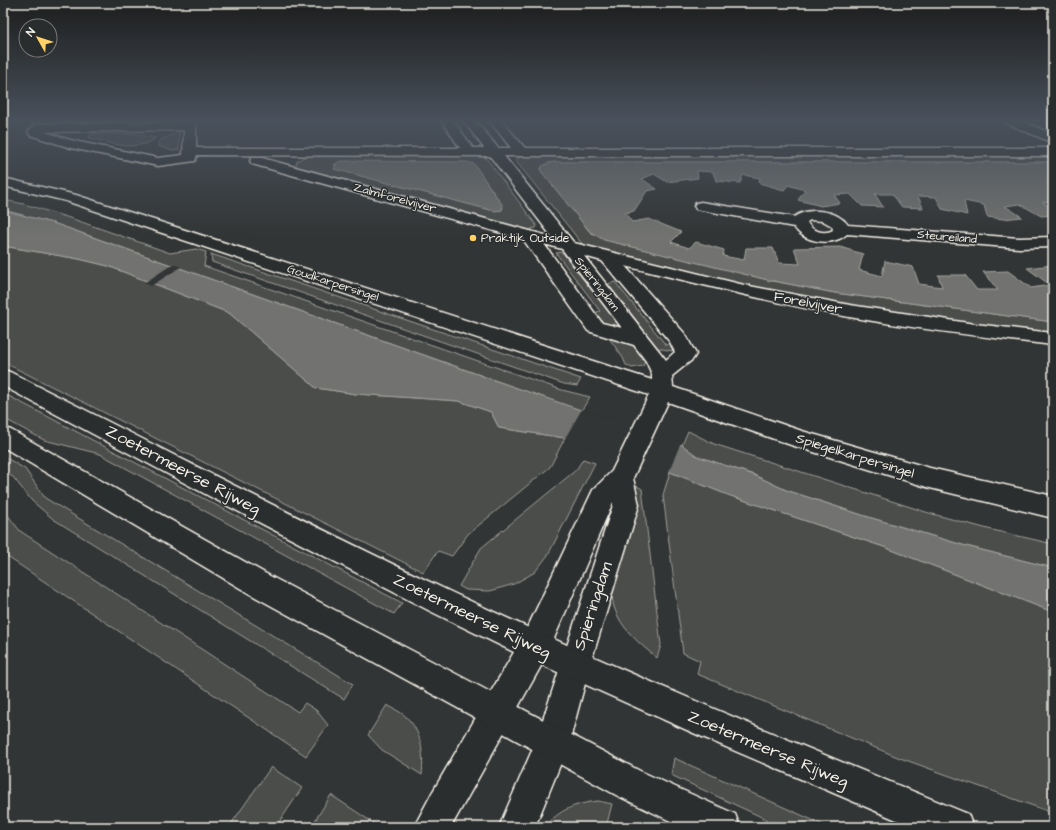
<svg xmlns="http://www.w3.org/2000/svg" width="1056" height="830" font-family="'Architects Daughter',sans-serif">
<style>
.green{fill:#4b4d4c;stroke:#a09f9a}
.water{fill:#727370;stroke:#a6a5a0}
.pier{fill:#323535}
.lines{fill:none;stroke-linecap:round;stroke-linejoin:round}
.minor-casing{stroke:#f4f1e8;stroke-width:3}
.secondary-casing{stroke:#f4f1e8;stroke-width:3}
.minor{fill:#2a2d2e;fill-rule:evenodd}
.secondary{fill:#2a2d2e;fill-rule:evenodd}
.poi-dot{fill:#ffd166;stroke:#2a2d2e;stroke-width:1.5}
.labels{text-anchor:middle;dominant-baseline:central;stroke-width:3;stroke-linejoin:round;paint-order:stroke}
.far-street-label{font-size:12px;fill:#f4f1e8;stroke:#2a2d2e}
.far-poi-label{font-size:12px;fill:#f4f1e8;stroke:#2a2d2e;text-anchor:start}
.street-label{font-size:14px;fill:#f4f1e8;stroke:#2a2d2e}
.near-street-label{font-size:17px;fill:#f4f1e8;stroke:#2a2d2e}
</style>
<rect width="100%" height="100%" fill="#323535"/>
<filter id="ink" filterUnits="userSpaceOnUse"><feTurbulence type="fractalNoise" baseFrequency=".025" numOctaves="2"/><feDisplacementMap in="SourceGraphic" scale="8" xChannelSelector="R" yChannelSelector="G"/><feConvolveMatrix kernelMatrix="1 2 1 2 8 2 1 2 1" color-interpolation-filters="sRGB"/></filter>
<g filter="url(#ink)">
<g class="green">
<polygon points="179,132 179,150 173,151 158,146 159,141"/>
<path d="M92,134H133L156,138C134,153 113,143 90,138L89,136Z"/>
<polygon points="1053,154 1053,162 554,162 547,163 541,168 541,171 590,232 768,280 835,293 1053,322 1053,335 962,325 730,284 591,248 583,245 515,160 522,155"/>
<polygon points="308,155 481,156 486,158 537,226 536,228 531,229 534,233 297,168 296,164 297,161"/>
<polygon points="3,200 24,204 73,219 170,253 196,249 206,252 204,266 562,390 590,397 581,411 56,224 3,210"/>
<polygon points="3,246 79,259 108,266 229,313 316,388 356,394 459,401 491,412 499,428 565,438 550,467 468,534 452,556 438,551 423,572 3,362"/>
<polygon points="562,252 621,328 602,326 591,314 600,311 556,253"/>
<polygon points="211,254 581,379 577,386 564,384 212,262"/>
<polygon points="615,282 666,345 675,342 676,347 672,351 658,348 608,284"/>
<polygon points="609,338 633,345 645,361 643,366 632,368 626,365 623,358"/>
<polygon points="3,393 402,603 394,614 100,454 44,440 3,418"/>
<polygon points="688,431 714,444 929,513 988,529 1053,544 1053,568 966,546 865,516 786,490 754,475 697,456 682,445"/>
<polygon points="3,456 25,469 45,498 353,684 344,699 53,519 32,501 13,477 3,471"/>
<polygon points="583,459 595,463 548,555 535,572 514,584 490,591 466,590 459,586 481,548 576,470"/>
<polygon points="670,472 728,495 884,547 1053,612 1053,813 900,758 697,674 700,661 683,653 663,495"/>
<path d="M637,486L642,489L661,645L657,658C640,644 621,629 614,607C605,579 629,515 637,486Z"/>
<polygon points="3,509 20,531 298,712 305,703 316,710 328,725 306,756 3,554"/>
<path d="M387,705C392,708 399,711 404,715C422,730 424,753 422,775L382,750L368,735Z"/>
<polygon points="674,758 828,827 783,827 671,775"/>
<polygon points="271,767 302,788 276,827 229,827"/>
<polygon points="331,795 375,824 374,827 311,827"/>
<path d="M598,801L612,804L606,827H544C561,809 574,804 598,801Z"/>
</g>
<g class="water">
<polygon points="340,161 467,162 474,164 503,206 502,210 494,211 334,169 336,165 334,165"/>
<polygon points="554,162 1053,162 1053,201 1043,202 1053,209 1053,215 1041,216 1020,204 1005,206 1022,217 1003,219 987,217 984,205 964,201 967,215 942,209 936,197 918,196 923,208 902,207 892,194 875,194 883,207 862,206 850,194 834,195 840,203 821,206 798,200 805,190 788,185 784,190 759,183 760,178 743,175 740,183 716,181 713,172 697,171 698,178 667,182 654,174 642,179 657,189 647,191 634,211 625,213 632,222 649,219 681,232 671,242 689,248 696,242 724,250 723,256 744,260 746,248 773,248 779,263 800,264 794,248 840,247 863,254 859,270 882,276 885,261 913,267 919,284 942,287 938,275 965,275 977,290 998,290 983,272 1008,271 1031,288 1050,285 1027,268 1053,265 1053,322 835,293 768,280 604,240 590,232 541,171 542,166"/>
<polygon points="3,210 56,224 491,379 682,445 697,456 754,475 786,490 865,516 966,546 1053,568 1053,612 884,547 728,495 670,472 565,438 499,428 491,412 459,401 356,394 316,388 229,313 108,266 79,259 3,246"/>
</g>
<g class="pier">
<polygon points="173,264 181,267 151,286 144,283"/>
<polygon points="582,409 681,442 668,474 564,440"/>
</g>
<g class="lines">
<defs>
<g id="minor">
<path d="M441,120H453L473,148H484L463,120H475L498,148H511L489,120H501L525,148H1053V156H504L574,243L744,285L850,305L975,324L1053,333V345C985,337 917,329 849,317C774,303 700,284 625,266L685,334L696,354L693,359L672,376L673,387L802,431L930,468L1053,496V518L930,488L791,445L668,402L633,478L639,505L590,665L569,743L535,827H499L536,741L613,505V502L546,657L451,827H414L432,793L524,635L593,490L612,471L649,395L66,201L3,186V178L76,195L652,380V374L646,361L634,345L588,331L523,239L252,164L250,161L252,158H262L552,237L490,156L197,155L195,161L158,166L71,148L30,135L28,132L34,125L38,124L190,122L194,123L196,126V148H460ZM184,130L183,155L158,158L74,141L45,132ZM544,244L562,249L622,328L602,323ZM584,256L602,261L670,342L675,352L666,360Z"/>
<polygon points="1004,120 1019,120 1053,134 1053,143 1006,123"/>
<path d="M701,202L794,217C808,207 837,209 848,225L1019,238L1053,237V247L1019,248L847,234C833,247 804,243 794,227L696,209L694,206L696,203ZM810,220L823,221L832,226L833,230C824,235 811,231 807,222Z"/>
</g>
<g id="secondary">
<path d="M3,370L10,372C157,446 303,522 451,592C621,672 795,743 968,814L973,827H913L698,735L524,657L430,611L224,504L3,386Z"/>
<polygon points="3,427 11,430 270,576 640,771 735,814 740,827 683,827 616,795 250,594 3,447"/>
</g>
</defs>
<use href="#minor" class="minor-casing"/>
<use href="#secondary" class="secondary-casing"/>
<use href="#minor" class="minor"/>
<use href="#secondary" class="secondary"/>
</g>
</g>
<linearGradient id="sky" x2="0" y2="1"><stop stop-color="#1c1d1d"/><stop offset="0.51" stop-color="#49515c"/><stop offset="1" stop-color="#49515c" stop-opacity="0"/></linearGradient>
<rect width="1056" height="236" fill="url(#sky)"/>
<circle class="poi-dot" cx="473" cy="238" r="4"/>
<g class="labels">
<g class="far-street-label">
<text transform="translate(395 198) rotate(15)">Zalmforelvijver</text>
<text transform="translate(947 237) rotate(5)">Steureiland</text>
<text transform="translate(333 283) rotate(18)">Goudkarpersingel</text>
<text transform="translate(597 284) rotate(52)">Spieringdam</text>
</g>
<g class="far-poi-label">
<text x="481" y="238">Praktijk Outside</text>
</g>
<g class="street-label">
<text transform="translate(808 303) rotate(11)">Forelvijver</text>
<text transform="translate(855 456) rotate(17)">Spiegelkarpersingel</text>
</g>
<g class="near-street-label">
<text transform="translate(183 470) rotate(28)">Zoetermeerse Rijweg</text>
<text transform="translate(593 606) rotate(-72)">Spieringdam</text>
<text transform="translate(472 616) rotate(26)">Zoetermeerse Rijweg</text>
<text transform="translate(768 749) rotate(23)">Zoetermeerse Rijweg</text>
</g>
</g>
<rect width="1056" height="830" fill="none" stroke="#2a2d2e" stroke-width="16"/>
<rect x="8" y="8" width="1040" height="814" fill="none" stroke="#f4f1e8" stroke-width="1.5" filter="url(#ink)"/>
<g transform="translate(38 38) rotate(309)"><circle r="19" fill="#2a2d2e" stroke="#7b7b78"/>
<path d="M0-3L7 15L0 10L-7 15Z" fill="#ffd166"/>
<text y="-6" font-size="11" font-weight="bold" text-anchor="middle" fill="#f4f1e8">N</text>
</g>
</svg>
